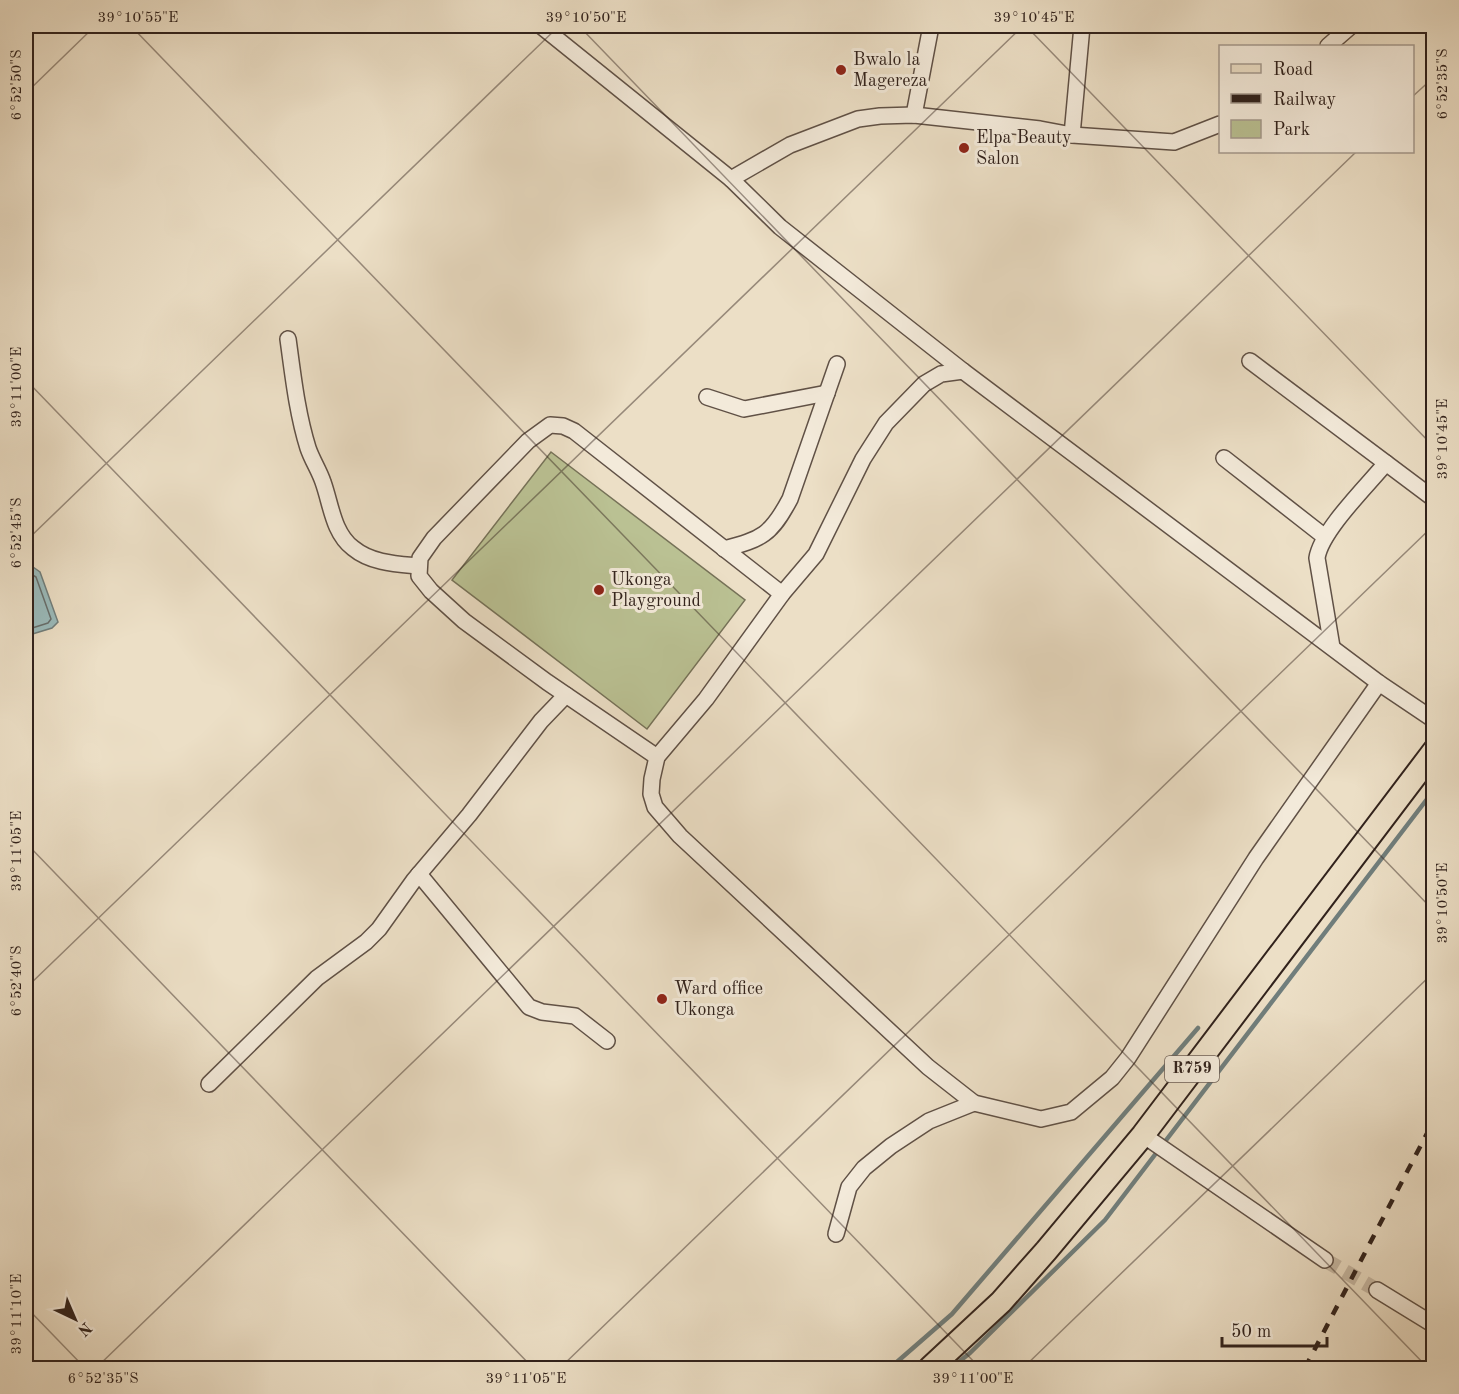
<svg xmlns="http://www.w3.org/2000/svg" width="1459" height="1394" font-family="'Old Standard TT',serif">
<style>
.green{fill:#bac193;stroke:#767258;stroke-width:1.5}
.water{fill:#9abbbc;stroke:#707e7c;stroke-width:1.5}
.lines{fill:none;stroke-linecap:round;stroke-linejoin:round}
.shore{stroke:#666e6c;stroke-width:1.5}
.stream{stroke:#707e7c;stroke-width:4.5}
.minor-tunnel{stroke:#c7b9a4;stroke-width:15;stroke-dasharray:15 8;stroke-linecap:butt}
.minor-casing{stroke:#605146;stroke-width:18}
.primary-casing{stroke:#31221c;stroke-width:26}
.minor{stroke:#f3eada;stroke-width:15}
.primary{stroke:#ecdfc6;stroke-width:22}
.rail{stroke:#31221c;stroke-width:4.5;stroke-dasharray:10 10;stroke-linecap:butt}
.ticks{fill:none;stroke:#31221c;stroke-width:1.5;stroke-opacity:0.45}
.poi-dot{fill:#8f2418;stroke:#f3eada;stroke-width:2}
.labels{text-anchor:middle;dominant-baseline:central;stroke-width:6;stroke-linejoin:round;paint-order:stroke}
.shield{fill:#f3eada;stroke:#6b5e55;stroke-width:1.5}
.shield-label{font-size:16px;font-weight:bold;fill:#31221c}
.poi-label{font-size:18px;fill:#31221c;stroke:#f3eada;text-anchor:start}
.neatline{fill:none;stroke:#31221c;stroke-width:2}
.ticks-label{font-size:15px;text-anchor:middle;fill:#31221c}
</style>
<rect width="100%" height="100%" fill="#ecdfc6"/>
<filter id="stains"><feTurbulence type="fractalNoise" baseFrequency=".00333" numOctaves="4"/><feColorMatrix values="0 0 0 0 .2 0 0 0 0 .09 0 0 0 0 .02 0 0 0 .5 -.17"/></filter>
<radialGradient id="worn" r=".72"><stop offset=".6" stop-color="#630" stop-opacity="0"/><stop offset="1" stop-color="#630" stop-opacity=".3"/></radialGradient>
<polygon class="green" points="551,452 745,600 647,729 452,580"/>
<polygon class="water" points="33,567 40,572 58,622 52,628 26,636 26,568"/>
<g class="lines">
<polyline class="shore" points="26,573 31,574 36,577 51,619 48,623 26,630"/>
<g class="stream">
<polyline points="890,1368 952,1314 1198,1028"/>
<polyline points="951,1368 970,1353 1105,1220 1434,790"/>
</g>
<polyline class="minor-tunnel" points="1325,1260 1377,1290"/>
<defs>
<g id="minor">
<polyline points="541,26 731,179 780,227 827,264 963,371 1379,683 1434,720"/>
<polyline points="1328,46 1351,26"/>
<polyline points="914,115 931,26"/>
<polyline points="1072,135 1082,26"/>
<polyline points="731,179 790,145 858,119 880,116 914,115 1040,129 1072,135 1174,142 1220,124"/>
<path d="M288,339C293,375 297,413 308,448C312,460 319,470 323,482C331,504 333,533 353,548C371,563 396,564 418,566"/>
<polyline points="1250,361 1434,499"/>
<polyline points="963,371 941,374 924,384 886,423 863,459 816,554 782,594 706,699 657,757 652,779 651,794 655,807 680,836 928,1067 974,1103 1041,1119 1071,1112 1112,1078 1128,1058 1256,858 1379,683"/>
<polyline points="707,397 744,409 827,393"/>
<polyline points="1224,458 1325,537"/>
<path d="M724,549C762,539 771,535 790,499L837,364"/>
<path d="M1332,647L1317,558C1321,531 1367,486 1386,463"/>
<polyline points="657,757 547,682 464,621 431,591 419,576 420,558 434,538 528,441 550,425 563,426 574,431 782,594"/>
<polyline points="419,874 529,1007 542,1012 575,1016 607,1041"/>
<polyline points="209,1084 317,978 366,942 379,929 414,880 469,815 541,721 566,695"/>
<polyline points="1143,1135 1325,1260"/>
<polyline points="836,1234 849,1187 864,1168 891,1146 929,1121 974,1103"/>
<polyline points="1377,1290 1434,1325"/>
</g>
<polyline id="primary" points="930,1368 1001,1302 1046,1251 1143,1135 1434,751"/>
</defs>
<use href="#minor" class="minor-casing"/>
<use href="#primary" class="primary-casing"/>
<use href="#minor" class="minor"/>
<use href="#primary" class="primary"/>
<polyline class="rail" points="1305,1368 1434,1120"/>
</g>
<path class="ticks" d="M131,26L1428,1368M579,26L1434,911M1026,26L1434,447M26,93L95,26M1412,97L1434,77M26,380L980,1368M26,541L559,26M26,843L533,1368M26,988L1023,26M26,1307L85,1368M96,1368L1356,152M560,1368L1434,525M1023,1368L1434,972"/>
<g class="poi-dot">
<circle cx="841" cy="70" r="6"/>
<circle cx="964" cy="148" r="6"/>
<circle cx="599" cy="590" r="6"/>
<circle cx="662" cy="999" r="6"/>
</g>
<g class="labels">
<rect class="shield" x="1165" y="1056" width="54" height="26" rx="4.5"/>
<g class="shield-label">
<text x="1192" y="1069">R759</text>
</g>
<g class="poi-label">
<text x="853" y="60">Bwalo la<tspan x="853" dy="21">Magereza</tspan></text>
<text x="976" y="138">Elpa Beauty<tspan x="976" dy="21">Salon</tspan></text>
<text x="611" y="580">Ukonga<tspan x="611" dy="21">Playground</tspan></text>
<text x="674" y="989">Ward office<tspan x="674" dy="21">Ukonga</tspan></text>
</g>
</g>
<rect width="1459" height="1394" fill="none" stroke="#ecdfc6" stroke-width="66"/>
<rect x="1219" y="45" width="195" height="108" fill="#f3eada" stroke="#a59a8e" stroke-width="1.5"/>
<rect x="1231" y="64" width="30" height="9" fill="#ecdfc6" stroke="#a59a8e" stroke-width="1.5"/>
<text x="1273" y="75" font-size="18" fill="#31221c">Road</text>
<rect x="1231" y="94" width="30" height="9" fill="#31221c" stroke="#a59a8e" stroke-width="1.5"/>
<text x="1273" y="105" font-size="18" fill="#31221c">Railway</text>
<rect x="1231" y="120" width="30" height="18" fill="#bac193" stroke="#a59a8e" stroke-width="1.5"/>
<text x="1273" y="135" font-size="18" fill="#31221c">Park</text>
<g transform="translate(75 1319) rotate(136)" stroke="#f3eada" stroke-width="4.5" paint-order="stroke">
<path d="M0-4.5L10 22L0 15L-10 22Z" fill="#31221c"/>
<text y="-9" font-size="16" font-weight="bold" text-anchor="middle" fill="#31221c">N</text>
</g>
<path d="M1222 1337v9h105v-9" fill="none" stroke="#31221c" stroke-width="3"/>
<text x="1231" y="1337" font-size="18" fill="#31221c" stroke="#f3eada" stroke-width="4.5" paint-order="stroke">50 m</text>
<rect x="33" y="33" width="1393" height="1328" class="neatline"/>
<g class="ticks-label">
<text x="138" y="22">39°10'55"E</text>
<text x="586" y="22">39°10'50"E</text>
<text x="1034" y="22">39°10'45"E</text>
<text transform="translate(1442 84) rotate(-90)" y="5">6°52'35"S</text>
<text transform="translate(16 85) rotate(-90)" y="5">6°52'50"S</text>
<text transform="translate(16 387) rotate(-90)" y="5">39°11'00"E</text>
<text transform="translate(1442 439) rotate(-90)" y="5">39°10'45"E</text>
<text transform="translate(16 533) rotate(-90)" y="5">6°52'45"S</text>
<text transform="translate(16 851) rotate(-90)" y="5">39°11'05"E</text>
<text transform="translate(1442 903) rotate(-90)" y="5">39°10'50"E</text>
<text transform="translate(16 981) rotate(-90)" y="5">6°52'40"S</text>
<text transform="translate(16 1314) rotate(-90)" y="5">39°11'10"E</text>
<text x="103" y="1383">6°52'35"S</text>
<text x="526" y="1383">39°11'05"E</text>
<text x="973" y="1383">39°11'00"E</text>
</g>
<rect width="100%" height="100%" filter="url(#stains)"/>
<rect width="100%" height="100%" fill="url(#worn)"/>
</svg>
